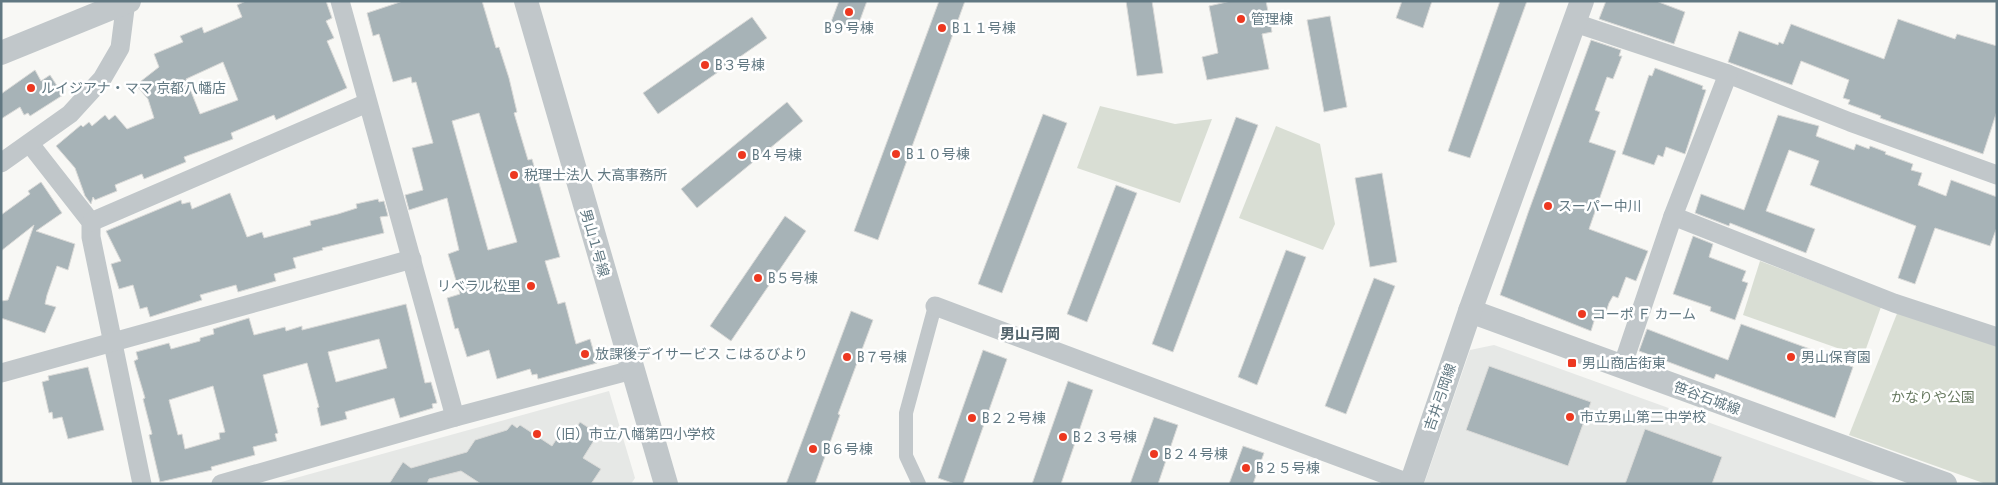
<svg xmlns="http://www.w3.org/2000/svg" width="1998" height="485" font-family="'Roboto Condensed','Noto Sans JP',sans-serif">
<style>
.built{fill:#e6e8e6}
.green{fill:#d9ded4}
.building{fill:#a7b3b7;stroke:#dadad8;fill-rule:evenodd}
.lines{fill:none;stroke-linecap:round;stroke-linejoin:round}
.pedestrian{stroke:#c1c7ca;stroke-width:14}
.minor{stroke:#c1c7ca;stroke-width:19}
.tertiary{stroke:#c1c7ca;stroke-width:24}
.poi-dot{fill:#ed3820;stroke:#fff;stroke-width:2}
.labels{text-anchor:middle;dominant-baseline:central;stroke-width:5;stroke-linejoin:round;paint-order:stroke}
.poi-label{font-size:14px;fill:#617882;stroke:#fff;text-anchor:start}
.street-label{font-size:14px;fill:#617882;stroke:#fff}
.park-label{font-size:14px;fill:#687a61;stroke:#fff}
.neighbourhood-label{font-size:15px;font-weight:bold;fill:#54656d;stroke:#fff}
</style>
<rect width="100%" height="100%" fill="#f8f8f5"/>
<g class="built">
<polygon points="1494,345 1879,484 1424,484 1470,350"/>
<polygon points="609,391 635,478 631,484 274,484"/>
</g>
<g class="green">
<polygon points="1100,106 1175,124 1212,119 1180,203 1077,168"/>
<polygon points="1276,126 1320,144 1335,224 1323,250 1239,218"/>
<polygon points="1760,261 1881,307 1863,357 1743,315"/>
<polygon points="1898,311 1997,344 1997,484 1986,484 1849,435"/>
</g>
<g class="building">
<path d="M246,1H326L332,18L326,21L334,38L327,41L347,88L276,120L274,115L231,133L233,139L184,157L186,162L144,179L142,174L115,185L117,191L95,200L93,197L91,204L85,196L75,168L56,146L81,125L83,127L89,122L92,126L105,115L109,120L115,115L127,129L154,118L148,99L136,85L159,67L154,54L183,42L180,36L202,27L204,33L242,17L237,5ZM223,62L238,100L200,114L186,79Z"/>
<path d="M403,1H482L496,48L499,47L509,78L517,112L514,113L528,160L532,159L560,257L545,261L558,304L565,302L576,344L590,339L597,363L538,379L537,374L532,375L530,369L497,379L489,350L467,357L458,328L455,329L447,298L460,294L448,254L459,250L447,198L409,210L405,195L423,190L412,148L433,143L416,82L412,83L411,77L393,82L379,34L373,36L367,13ZM479,113L517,242L488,250L452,121Z"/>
<polygon points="839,1 867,1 856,31 831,22"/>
<polygon points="939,1 965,1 878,240 854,231"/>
<polygon points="1126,1 1152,1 1163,73 1137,76"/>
<polygon points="1231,1 1266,1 1272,32 1262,34 1269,69 1207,80 1202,57 1218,53 1209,6"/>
<polygon points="1402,1 1432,1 1423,28 1396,18"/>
<polygon points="1500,1 1527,1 1470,158 1448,151"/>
<polygon points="1606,1 1656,1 1685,12 1674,44 1599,19"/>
<polygon points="1330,16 1347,107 1324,112 1307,20"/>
<polygon points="752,17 767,38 658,114 643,93"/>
<polygon points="1898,19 1955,39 1957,34 1997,46 1997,111 1983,154 1880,118 1881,116 1848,104 1850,100 1843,98 1849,80 1801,61 1792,85 1728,62 1739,31 1778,45 1779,42 1783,44 1791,24 1884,59"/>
<polygon points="1591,40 1621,50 1619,56 1622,56 1613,79 1607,77 1595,110 1600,112 1589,142 1616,151 1589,229 1648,251 1636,281 1626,277 1618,298 1613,296 1609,303 1603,321 1595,318 1591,331 1500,295 1528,213"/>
<polygon points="1655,68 1703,86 1702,89 1706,90 1685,154 1666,147 1663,157 1658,155 1654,165 1622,154 1649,75 1652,76"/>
<polygon points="35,70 41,81 50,75 63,95 30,116 28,113 24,115 20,107 1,119 1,94"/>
<polygon points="787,102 803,121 697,208 681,189"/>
<polygon points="1043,114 1067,123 1002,293 978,284"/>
<polygon points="1778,115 1819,126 1816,136 1854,150 1856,144 1869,149 1870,146 1886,152 1885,154 1913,164 1911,170 1922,173 1918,185 1946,196 1951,180 1997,197 1997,227 1990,246 1935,228 1915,284 1898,278 1916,226 1810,185 1819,161 1789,150 1766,211 1815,229 1806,253 1730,223 1729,226 1695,213 1701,194 1744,210"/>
<polygon points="1236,117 1258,125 1173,352 1152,344"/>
<polygon points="1382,173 1397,262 1370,267 1355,178"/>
<polygon points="41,182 62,213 36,231 75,244 68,270 57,266 47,295 45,304 56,307 45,333 1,318 1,301 8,300 34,225 1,251 1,215 30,194 28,191"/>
<polygon points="1116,185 1137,193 1087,322 1067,314"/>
<polygon points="230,193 247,237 262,232 264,238 311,225 310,221 338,214 357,208 356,204 378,199 379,202 384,201 388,216 380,217 384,233 322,248 323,250 293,258 296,268 274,274 276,281 238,292 236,285 200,295 202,300 150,317 147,307 140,309 133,285 119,289 111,264 121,261 106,231 181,200 182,204 190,202 192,209"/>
<polygon points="785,216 806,231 731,341 710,326"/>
<polygon points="1693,236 1713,244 1709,257 1746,271 1742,281 1748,283 1735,320 1710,311 1711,307 1673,294"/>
<polygon points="1286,250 1306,257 1257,385 1238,377"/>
<polygon points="1374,278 1395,286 1346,414 1325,406"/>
<path d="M406,304L425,383L431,382L437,403L432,404L433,408L400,418L394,398L345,412L347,419L321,426L317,408L319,407L307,363L263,375L278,433L275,434L277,441L253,447L255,455L211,467L212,470L160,482L149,435L152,434L143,399L145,398L134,361L138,359L136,352L169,343L171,349L200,341V338L214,334L213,329L249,318L254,335L285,327L286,331L302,326V330ZM379,339L387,368L336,382L328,352ZM213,386L225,432L219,433L220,439L185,449L182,434L178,435L169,400Z"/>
<polygon points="851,311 873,320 838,414 840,415 815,484 786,484"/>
<polygon points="1741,324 1846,362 1844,364 1853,367 1835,418 1716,374 1714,379 1639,351 1647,329 1728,360"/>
<polygon points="983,350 1007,359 963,484 955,484 938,478"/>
<polygon points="1489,366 1591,402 1568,466 1466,430"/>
<polygon points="88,367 104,430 68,439 62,417 53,419 52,412 49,413 42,382 49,380 48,376"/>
<polygon points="1068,381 1093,390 1061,484 1032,484"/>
<polygon points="1154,417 1178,425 1158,484 1130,484"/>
<polygon points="580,422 598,434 583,458 601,469 591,484 481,484 461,471 429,479 427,484 389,484 403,462 411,468 467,452 475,440 507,430 512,424 517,428 520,425 552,446 561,432 570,437"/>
<polygon points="1645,429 1722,457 1712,484 1625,484"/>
<polygon points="1243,446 1264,453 1253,484 1229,484"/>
</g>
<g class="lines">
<polyline class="pedestrian" points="919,484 906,456 906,413 935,306"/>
<g class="minor">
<polyline points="340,1 455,417"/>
<polyline points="1575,23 1728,74 1850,122 1997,175"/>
<polyline points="30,144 91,222 91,237 142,484"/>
<polyline points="1,163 70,114 102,79 120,48 126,1"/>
<polyline points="1673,216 1894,303 1997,337"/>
<polyline points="91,222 367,103"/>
<polyline points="935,306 1411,484"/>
<polyline points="1622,367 1673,216 1728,74"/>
<polyline points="1,373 412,259"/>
<polyline points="221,484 455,417 632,370"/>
</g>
<g class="tertiary">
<polyline points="526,1 666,484"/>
<polyline points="1,53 129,1"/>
<polyline points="1470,311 1945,484"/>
<polyline points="1411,484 1470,311 1582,1"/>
</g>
</g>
<g class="poi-dot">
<circle cx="849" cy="12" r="5"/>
<circle cx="1241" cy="19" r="5"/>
<circle cx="942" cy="28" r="5"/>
<circle cx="705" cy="65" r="5"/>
<circle cx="31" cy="88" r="5"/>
<circle cx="896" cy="154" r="5"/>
<circle cx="742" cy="155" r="5"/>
<circle cx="514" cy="175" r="5"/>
<circle cx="1548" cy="206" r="5"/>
<circle cx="758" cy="278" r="5"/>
<circle cx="531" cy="286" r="5"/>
<circle cx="1582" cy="314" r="5"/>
<circle cx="585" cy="354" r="5"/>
<circle cx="847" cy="357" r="5"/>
<circle cx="1791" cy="357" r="5"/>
<rect x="1567" y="358" width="10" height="10" rx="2.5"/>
<circle cx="1570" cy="417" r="5"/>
<circle cx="972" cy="418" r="5"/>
<circle cx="537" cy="434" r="5"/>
<circle cx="1063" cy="437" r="5"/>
<circle cx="813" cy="449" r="5"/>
<circle cx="1154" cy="454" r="5"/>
<circle cx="1246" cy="468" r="5"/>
</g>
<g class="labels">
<g class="poi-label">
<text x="1251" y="19">管理棟</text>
<text x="849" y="28" text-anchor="middle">B９号棟</text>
<text x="952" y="28">B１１号棟</text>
<text x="715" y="65">B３号棟</text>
<text x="41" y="88">ルイジアナ・ママ 京都八幡店</text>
<text x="906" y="154">B１０号棟</text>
<text x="752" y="155">B４号棟</text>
<text x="524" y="175">税理士法人 大高事務所</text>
<text x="1558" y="206">スーパー中川</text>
<text x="768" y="278">B５号棟</text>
<text x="521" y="286" text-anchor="end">リベラル松里</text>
<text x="1592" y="314">コーポ Ｆ カーム</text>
<text x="595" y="354">放課後デイサービス こはるびより</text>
<text x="857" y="357">B７号棟</text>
<text x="1801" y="357">男山保育園</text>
<text x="1582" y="363">男山商店街東</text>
<text x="1580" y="417">市立男山第二中学校</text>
<text x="982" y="418">B２２号棟</text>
<text x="547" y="434">（旧）市立八幡第四小学校</text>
<text x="1073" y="437">B２３号棟</text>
<text x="823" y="449">B６号棟</text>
<text x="1164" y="454">B２４号棟</text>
<text x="1256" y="468">B２５号棟</text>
</g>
<g class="street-label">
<text transform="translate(595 243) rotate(74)">男山１号線</text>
<text transform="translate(1440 397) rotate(-71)">吉井弓岡線</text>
<text transform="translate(1707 398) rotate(20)">笹谷石城線</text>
</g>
<g class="park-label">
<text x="1933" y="397">かなりや公園</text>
</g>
<g class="neighbourhood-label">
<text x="1030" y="334">男山弓岡</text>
</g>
</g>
<rect width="1998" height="485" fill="none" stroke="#617882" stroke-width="5"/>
</svg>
